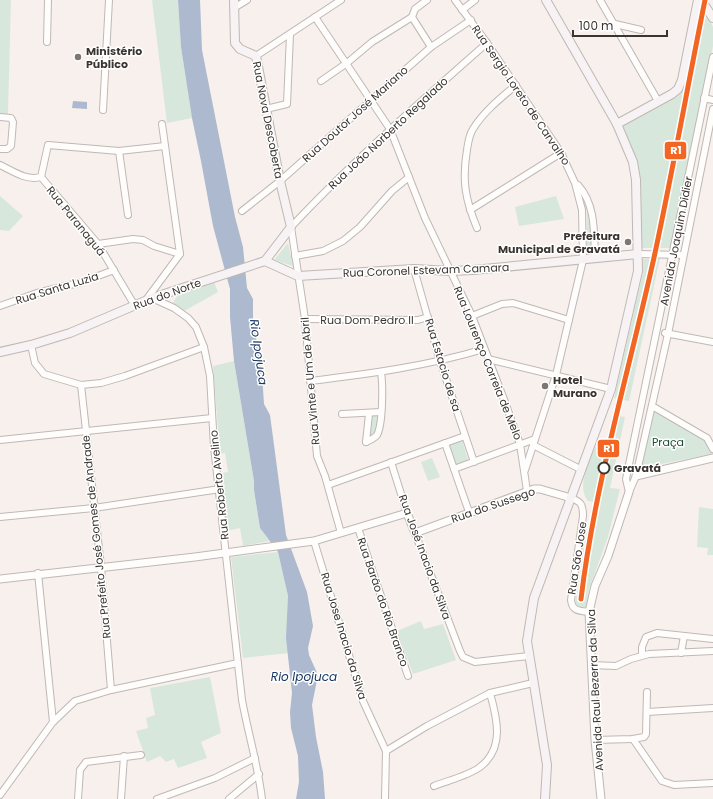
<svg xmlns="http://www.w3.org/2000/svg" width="713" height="799" font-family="Poppins,sans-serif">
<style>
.green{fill:#d8e7dc}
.water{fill:#acb9cf}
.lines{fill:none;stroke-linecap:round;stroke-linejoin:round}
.minor-casing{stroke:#bfb8b4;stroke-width:8}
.tertiary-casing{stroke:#bfb8b4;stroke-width:9}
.secondary-casing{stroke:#bfb8b4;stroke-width:10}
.minor{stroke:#fefdfc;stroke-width:6}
.tertiary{stroke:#fefdfc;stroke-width:7}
.secondary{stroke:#f7f2f3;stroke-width:8}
.rail-1-casing{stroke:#fff;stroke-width:8}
.rail-1{stroke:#f26522;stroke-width:5}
.poi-dot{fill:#7d7672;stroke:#fff;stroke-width:1.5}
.stop-dot{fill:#fff;stroke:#3b3531;stroke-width:2}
.labels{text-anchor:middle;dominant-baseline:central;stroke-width:3;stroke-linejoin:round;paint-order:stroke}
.poi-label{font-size:11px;font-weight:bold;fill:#3b3531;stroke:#fff;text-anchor:start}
.street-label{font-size:11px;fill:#3b3531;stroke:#fff}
.park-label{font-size:11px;fill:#174c37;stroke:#fff}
.stop-label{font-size:11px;font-weight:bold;fill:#3b3531;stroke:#fff;text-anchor:start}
.water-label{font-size:12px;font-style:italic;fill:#1a3762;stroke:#fff}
.line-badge{stroke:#fff;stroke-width:1.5}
.badge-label{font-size:11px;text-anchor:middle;font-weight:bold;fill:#fff}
</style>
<rect width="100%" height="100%" fill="#f8f0ec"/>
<g class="green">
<polygon points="0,0 11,0 8,114 0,113"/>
<polygon points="152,0 178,0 181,47 192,118 167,123"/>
<polygon points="701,13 706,15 706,13 713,27 713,46 672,248 642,248 636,161 623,125 679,94 697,15"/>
<polygon points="0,196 23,216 9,231 0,230"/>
<polygon points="556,196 564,219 519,226 515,207"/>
<polygon points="589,209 591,210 593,250 590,251 587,248 587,211"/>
<polygon points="288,243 293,266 274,260"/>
<polygon points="660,258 629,401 614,398 643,272 643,259"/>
<polygon points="214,282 218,292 186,310 182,312 173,303 177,296"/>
<polygon points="234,361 254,481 254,490 260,528 269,541 243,546 240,528 227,531 222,473 228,472 225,453 220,454 213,366"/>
<polygon points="653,411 706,441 712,451 711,454 642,468 641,467"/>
<path d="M614,415L625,417L610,488L620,489L608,537L589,589L586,608H581L575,604L586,533H590L597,502L588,501C576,487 589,461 596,446L600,445L606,447L598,498Z"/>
<polygon points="371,416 378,416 375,435 368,435"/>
<polygon points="462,440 468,460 455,465 448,445"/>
<polygon points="432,458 440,477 428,481 421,462"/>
<polygon points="699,507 713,509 713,555 707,555 708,548 697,547"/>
<polygon points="278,552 288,596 287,638 289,653 243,658 231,557"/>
<polygon points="421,621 424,629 443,624 456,660 413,674 397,631"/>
<polygon points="210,677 221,733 201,742 207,758 178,768 174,759 166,762 160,756 147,762 136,731 148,728 146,718 155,715 150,688"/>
</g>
<g class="water">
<polygon points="178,0 200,0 202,50 235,217 243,247 247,288 253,299 253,319 262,374 264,404 270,415 286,535 307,592 313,626 308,648 309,655 318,675 312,705 316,737 323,772 325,799 296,799 299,782 298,756 291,728 290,712 292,693 286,638 288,596 278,552 260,528 254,490 254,481 234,361 230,317 230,289 213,226 201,161 192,118 181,47"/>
<polygon points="73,101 87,102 87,109 72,108"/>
</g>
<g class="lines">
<defs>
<g id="minor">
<polyline points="427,0 415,9 412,17 431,47"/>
<polyline points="455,0 487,43 561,153 575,183 582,210 583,260 556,375 525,470"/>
<polyline points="600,0 658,101"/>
<polyline points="234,8 247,0"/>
<polyline points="462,10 475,0"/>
<polyline points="315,17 390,129 425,218 472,316 505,402 520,444 527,491"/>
<polyline points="615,24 641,30"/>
<polyline points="47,42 48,0"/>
<polyline points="256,56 341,0"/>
<polyline points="321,81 347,63 372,42 412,17"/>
<polyline points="704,98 713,100"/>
<polyline points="266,109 287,104 290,35"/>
<polyline points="103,110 109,0"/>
<polyline points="0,117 11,118 13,122 11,146 7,149 0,149"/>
<polyline points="119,151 128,215"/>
<path d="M0,165C13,171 26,181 41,177"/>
<polyline points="41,177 98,244 135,306"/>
<polyline points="41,177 48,145 119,151 165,146"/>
<path d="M578,185C596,205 594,233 595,259"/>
<polyline points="470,210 561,153"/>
<polyline points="242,211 280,181 431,47 471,20"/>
<path d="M477,228C465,199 462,180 467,150C468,143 469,135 473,129C483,112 501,98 516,85"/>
<polyline points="98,244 133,239 143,240 154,246 180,254"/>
<polyline points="638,254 683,255"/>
<polyline points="295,256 323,251 343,241 360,227 392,191 409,177"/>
<polyline points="414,269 440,361 474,462"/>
<path d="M152,298L174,308L188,318L196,327L204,347L210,376L214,447L242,700C248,733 258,765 262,799"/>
<polyline points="146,300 180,254 162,124"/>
<polyline points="0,306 37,293 82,282 114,270"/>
<polyline points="472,316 502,304 513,303 569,320"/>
<polyline points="305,319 418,320 428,317"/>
<polyline points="665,333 713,342"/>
<polyline points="31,345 35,363 44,374 81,385 101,383 125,376 204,347"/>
<polyline points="488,359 611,389"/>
<path d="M310,381C369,374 427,366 484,349"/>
<polyline points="81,385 101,567 111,690"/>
<polyline points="652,406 707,438 713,449"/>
<polyline points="342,414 381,412"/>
<polyline points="0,440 212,418"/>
<path d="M366,442C370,440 375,438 377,435C383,424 383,385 381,372"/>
<polyline points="366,442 369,414"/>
<polyline points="445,443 469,512"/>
<polyline points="533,445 582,470"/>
<polyline points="391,462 407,513"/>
<polyline points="454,469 535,439"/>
<polyline points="328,485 465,436"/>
<polyline points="629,492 626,479 713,57"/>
<polyline points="629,492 636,476 668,334 713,109"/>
<path d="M571,498C581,502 583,504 583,516L571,600C572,611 579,611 589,612"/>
<polyline points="0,517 94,508 220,489"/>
<polyline points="358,528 408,676"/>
<path d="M341,533L325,476L317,456L305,319L291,227C353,161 420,102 487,43"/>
<polyline points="415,533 460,651 463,657 475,662 529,656"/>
<polyline points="314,541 363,701 386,751 385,799"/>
<polyline points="38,573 53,722"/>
<polyline points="681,653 684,636"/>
<polyline points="642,655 642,647 646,637 657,633 713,639"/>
<polyline points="591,665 616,666 631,659 649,654 713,651"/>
<polyline points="647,712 713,708"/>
<polyline points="633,739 662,781 674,785 713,783"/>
<polyline points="595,740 633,739 644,737 646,734 647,692"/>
<polyline points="386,751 427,726 490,693 533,683"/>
<path d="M434,786C447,781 470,775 480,767C505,748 497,718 490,693"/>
<polyline points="0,795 53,722 75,701 111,690 238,663"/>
<polyline points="78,799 80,770 86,762 141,755"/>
<polyline points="121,799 124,756"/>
<polyline points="157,799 215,778 255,758"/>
<polyline points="229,799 259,774"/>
</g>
<g id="tertiary">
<polyline points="636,476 713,458"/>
<polyline points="0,579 195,557 314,541 407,513 415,533 534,489 540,489 571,498"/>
<polyline points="601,799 595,740 589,612 595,586 608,556 629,492"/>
</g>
<g id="secondary">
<polyline points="701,0 713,18"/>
<polyline points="617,124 672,94 678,89 682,80 698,0"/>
<polyline points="265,261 298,276 414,269 450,271 473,270 638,254"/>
<polyline points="0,352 31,345 70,333 152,298 265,261 291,227 280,181 256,56 240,49 235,43 234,0"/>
<polyline points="545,799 547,765 527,641 534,598 611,389 638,271 636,180 633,162 617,124 546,0"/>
</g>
</defs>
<use href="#minor" class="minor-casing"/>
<use href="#tertiary" class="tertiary-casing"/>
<use href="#secondary" class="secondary-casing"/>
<use href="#minor" class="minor"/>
<use href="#tertiary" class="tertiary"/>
<use href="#secondary" class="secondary"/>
<defs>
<path id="rail-1" d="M581,599C595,482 630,368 655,253C673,169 688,84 705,0"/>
</defs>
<use href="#rail-1" class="rail-1-casing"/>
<use href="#rail-1" class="rail-1"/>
</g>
<g class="poi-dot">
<circle cx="78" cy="57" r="4"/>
<circle cx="628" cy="242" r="4"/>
<circle cx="545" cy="386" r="4"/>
</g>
<circle class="stop-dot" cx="604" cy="468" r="5.5"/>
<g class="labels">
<g class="poi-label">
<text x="86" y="51">Ministério<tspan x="86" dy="13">Público</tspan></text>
<text x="620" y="236" text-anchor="end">Prefeitura<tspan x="620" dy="13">Municipal de Gravatá</tspan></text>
<text x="553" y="380">Hotel<tspan x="553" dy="13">Murano</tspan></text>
</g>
<g class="street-label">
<text transform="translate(521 95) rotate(56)">Rua Sergio Loreto de Carvalho</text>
<text transform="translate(355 114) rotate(-42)">Rua Doutor José Mariano</text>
<text transform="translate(268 120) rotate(79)">Rua Nova Descoberta</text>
<text transform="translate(388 133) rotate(-43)">Rua João Norberto Regalado</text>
<text transform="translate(76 221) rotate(51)">Rua Paranaguá</text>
<text transform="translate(676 241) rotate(-79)">Avenida Joaquim Didier</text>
<text transform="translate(426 270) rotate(-2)">Rua Coronel Estevam Camara</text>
<text transform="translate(57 288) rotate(-17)">Rua Santa Luzia</text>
<text transform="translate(167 294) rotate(-20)">Rua do Norte</text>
<text x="367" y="320">Rua Dom Pedro II</text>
<text transform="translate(488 363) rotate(68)">Rua Lourenço Correia de Melo</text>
<text transform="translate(443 365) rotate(73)">Rua Estacio de sa</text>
<text transform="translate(310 381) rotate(-95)">Rua Vinte e Um de Abril</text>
<text transform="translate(219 485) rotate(-96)">Rua Roberto Avelino</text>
<text transform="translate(493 505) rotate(-19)">Rua do Sussego</text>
<text transform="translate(96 537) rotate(-96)">Rua Prefeito José Gomes de Andrade</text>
<text transform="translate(425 557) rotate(70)">Rua José Inacio da Silva</text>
<text transform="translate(577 558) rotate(-81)">Rua São Jose</text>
<text transform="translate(383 602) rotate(71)">Rua Barão do Rio Branco</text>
<text transform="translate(344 636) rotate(73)">Rua Jose Inacio da Silva</text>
<text transform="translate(595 690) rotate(-93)">Avenida Raul Bezerra da Silva</text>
</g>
<g class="park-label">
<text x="668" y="442">Praça</text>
</g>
<g class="stop-label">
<text x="614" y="468">Gravatá</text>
</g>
<g class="water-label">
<text transform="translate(259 352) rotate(82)">Rio Ipojuca</text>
<text x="304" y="676">Rio Ipojuca</text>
</g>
</g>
<g class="line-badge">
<rect x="664" y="141" width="23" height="19" rx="4" fill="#f26522"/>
<rect x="597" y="439" width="23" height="19" rx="4" fill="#f26522"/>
</g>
<g class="badge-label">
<text x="676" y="154">R1</text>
<text x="609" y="452">R1</text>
</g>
<path d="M573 30v6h94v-6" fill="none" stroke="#3b3531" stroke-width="2"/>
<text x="579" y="30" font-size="12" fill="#3b3531" stroke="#ffffff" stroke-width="3" paint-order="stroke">100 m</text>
</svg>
